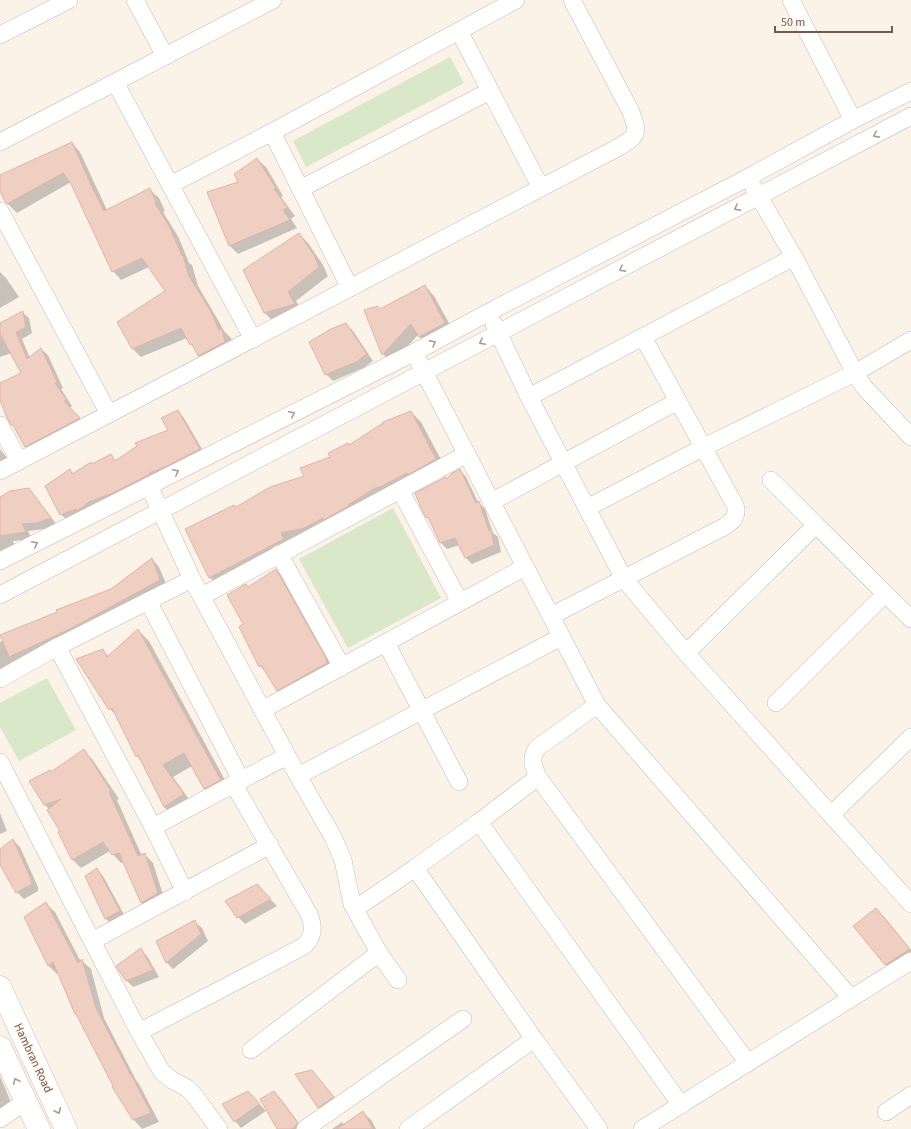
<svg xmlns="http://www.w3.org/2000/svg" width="911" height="1129" font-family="'Source Sans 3',sans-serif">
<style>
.green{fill:#d8e8c8}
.shadow{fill:#0003}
.building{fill:#eecfc2;stroke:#e0b5a4}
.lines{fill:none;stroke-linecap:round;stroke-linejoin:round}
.street-casing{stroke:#ccb9af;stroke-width:18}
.secondary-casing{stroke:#d1bbb0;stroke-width:23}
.street{stroke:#fff;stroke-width:17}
.secondary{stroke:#fff;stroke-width:22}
.oneway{stroke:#ab9b95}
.labels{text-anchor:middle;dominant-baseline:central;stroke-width:3;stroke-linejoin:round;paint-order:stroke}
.street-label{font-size:12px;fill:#73584e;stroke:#fef6ef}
</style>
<rect width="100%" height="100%" fill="#fbf2e8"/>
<g class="green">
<polygon points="450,57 464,83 306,167 293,141"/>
<polygon points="393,508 441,598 348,648 299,559"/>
<polygon points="47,678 76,730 19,761 0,727 0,703"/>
</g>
<g class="shadow">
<polygon points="72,143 80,152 107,210 150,190 159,198 165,211 163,212 179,238 189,263 192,265 198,286 218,320 224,331 231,338 233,351 208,364 199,355 187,338 141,357 132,348 166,292 149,267 121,280 113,271 71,182 17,213 6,202 0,189 0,176"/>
<polygon points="257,159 266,167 283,196 281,197 295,216 291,219 297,228 238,254 230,246 208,193 239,182"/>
<polygon points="299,234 308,243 323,265 328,276 296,301 303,313 274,322 265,313 244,270"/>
<polygon points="0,272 6,278 19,297 0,308"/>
<polygon points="425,286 434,296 454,332 428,346 418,335 392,363 383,354 365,311 381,310"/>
<polygon points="22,312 29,318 32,333 22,339 30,358 41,349 48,355 63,388 61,389 72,406 70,408 85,425 32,453 25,446 16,428 12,424 0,397 0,385 22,373 12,353 0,357 0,324"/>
<polygon points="346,324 353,331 373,361 363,368 333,381 326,374"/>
<polygon points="178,411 184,418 206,456 68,521 61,514 70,471 73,474 110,455 116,461 169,431"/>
<polygon points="411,412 421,422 446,469 220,587 209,577 236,508 305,477 331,457 350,446"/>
<polygon points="0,449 10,462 0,471"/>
<polygon points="460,470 466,477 478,502 485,509 493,533 498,537 501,552 472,564 465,557 460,545 447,549 440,542 431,521 427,517 447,480"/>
<polygon points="28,489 35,496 57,525 44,529 28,531 32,539 13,541 15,546 0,552 0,498"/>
<polygon points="152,559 159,567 168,588 0,675 0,642 111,589"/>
<polygon points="276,570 284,578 333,667 286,698 278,690 268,674 260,666 244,625 248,588"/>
<polygon points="138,630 149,641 231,791 216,799 205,788 192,766 173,777 194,806 176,818 164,807 141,761 137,756 117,716 110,709 103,650 109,657"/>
<polygon points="83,751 92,759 119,799 117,800 142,856 144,854 153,863 165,901 150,911 141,903 124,862 121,863 110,851 81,868 73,860 61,831 50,810 45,805 52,773"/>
<polygon points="0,813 7,831 0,834"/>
<polygon points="13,840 20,847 38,887 38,891 24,899 17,892 0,863 0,851"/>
<polygon points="97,869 103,876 126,918 112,925 105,918"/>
<polygon points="257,886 277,906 245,924 238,917"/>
<polygon points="46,904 55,912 81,962 82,961 91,969 104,1018 136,1080 139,1084 159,1122 142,1129 134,1120 113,1087 114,1087 78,1016 76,1014 59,973 57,974 48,965"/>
<polygon points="876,909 886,919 911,950 911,965 896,975 886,965 855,926"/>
<polygon points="195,922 202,928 208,941 173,969 167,963 158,941"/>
<polygon points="141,950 147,956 159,977 133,987 126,980"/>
<polygon points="312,1071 340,1104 325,1114 318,1107"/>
<polygon points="0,1076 15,1112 0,1118"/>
<polygon points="248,1092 266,1111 241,1128 235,1121"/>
<polygon points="274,1092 281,1099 303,1129 278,1129"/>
<polygon points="363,1112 372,1121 376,1129 332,1129 342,1122 344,1125"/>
</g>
<g class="building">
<polygon points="72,142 92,187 104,211 150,188 156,202 155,203 170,228 182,256 183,255 189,276 210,310 219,330 222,328 225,342 198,356 192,344 190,345 181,328 132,349 117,322 165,291 142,258 112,272 71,184 63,173 7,204 5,202 0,191 0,175"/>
<polygon points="257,158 276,188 274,189 288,208 283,210 290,220 229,246 207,192 238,182 234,174"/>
<polygon points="299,233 314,255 319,267 288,292 295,304 264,313 243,270"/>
<polygon points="425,285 445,323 419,337 411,324 382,355 364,310 378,306 380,309"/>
<polygon points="23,311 26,327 16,332 27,359 41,348 57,382 55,383 67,400 64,401 80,418 25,447 13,425 11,425 7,418 0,400 0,383 21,373 0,334 0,323"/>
<polygon points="346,323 367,354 356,362 325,375 309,342 331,329"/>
<polygon points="178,410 200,449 167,466 149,473 150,474 115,492 89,502 77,511 76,509 60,515 45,486 70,469 72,474 91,462 92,464 111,454 115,461 137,446 135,443 168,430 161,418"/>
<polygon points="411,411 436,459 408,475 407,473 378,488 377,487 348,505 349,506 323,520 323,518 304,528 281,533 284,539 209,578 185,529 234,505 236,507 270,487 304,476 300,468 330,457 328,453 348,443 349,445 383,423 383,422"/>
<polygon points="460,469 476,503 479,501 489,531 491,529 494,545 465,558 455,538 440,543 428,517 426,518 421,508 415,493 446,477 447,479 451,474"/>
<polygon points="29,488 51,518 37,523 22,524 26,532 0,536 0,497 10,491"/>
<polygon points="152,558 160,580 68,630 9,657 0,635 57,612 56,610 111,589"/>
<polygon points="276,569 326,658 327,663 277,691 261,665 259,667 239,627 243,624 227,595 246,584 248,587"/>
<polygon points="138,629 221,780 204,789 184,753 163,765 184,794 164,807 138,755 136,757 112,708 109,710 76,659 103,649 107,657"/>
<polygon points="84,749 111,791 109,792 138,856 145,853 158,893 141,903 119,853 112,855 103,842 72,860 58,832 60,831 47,810 61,799 44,805 29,781 50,770 51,772"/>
<polygon points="13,839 31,879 32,884 16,893 0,865 0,849"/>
<polygon points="97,868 120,911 105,919 85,876"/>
<polygon points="257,884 271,899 237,918 225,901"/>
<polygon points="46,902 78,963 82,959 96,1008 130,1074 131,1074 151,1113 133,1120 112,1087 113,1086 76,1014 75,1014 53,962 48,966 24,917"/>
<polygon points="876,908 910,949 885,965 853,926"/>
<polygon points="195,920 201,934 166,963 156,941"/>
<polygon points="141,948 153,970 126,981 116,966"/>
<polygon points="312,1070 334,1097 318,1108 295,1074"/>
<polygon points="248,1091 260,1104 234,1122 222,1104"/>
<polygon points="274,1091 298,1123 292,1129 277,1129 260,1099"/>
<polygon points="363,1111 373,1129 337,1129"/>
</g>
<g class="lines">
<defs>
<g id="street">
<polyline points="135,0 165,56"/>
<polyline points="791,0 853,120"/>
<polyline points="459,31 541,188"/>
<polyline points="0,35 69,0"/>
<polyline points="115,82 253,339"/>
<polyline points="272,132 516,0"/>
<polyline points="0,142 273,0"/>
<polyline points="170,185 272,132 350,288"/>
<polyline points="754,188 794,257 855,373 864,387 911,437"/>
<polyline points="300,189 490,91"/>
<polyline points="0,211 109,414"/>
<polyline points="494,324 529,397 624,579 686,653 911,904"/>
<polyline points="419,362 597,705 851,998"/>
<polyline points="529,397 794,257"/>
<polyline points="0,425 19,461"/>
<path d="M0,471L619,147C639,135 639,132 630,110L572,0"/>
<polyline points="149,486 192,579 298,776 333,837 343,860 352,904 379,953 398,980"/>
<polyline points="400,490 467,454"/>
<polyline points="491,502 678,401 643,337"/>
<polyline points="587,508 704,447 855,373 911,340"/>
<polyline points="816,525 911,619"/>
<polyline points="279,554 342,667"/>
<polyline points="0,561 415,352 489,312 747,178 853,120 911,91"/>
<polyline points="0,595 911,116"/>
<polyline points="202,596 400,490 460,602"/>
<polyline points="148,601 241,780"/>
<path d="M551,616L714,532C722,528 737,522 736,510C736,506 733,501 731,498L678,401"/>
<polyline points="386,643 459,782"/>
<polyline points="57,647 153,827 185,892"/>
<polyline points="686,653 816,525 771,480"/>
<polyline points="0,679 57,647 192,579"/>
<polyline points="776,703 885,594"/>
<path d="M597,705L537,748C530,759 533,766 538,777L748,1063"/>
<polyline points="262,710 525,567"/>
<polyline points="0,762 139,1032 162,1072 172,1080 187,1088 194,1095 219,1129"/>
<polyline points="298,776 561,637"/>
<polyline points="832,814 911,737"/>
<polyline points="479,822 538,777"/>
<polyline points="153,827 287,756"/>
<polyline points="415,868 479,822 681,1105"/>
<polyline points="355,909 415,868 534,1039"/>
<polyline points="92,941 270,845"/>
<path d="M139,1032L304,946C314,936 314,927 309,914L234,785"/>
<polyline points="251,1050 379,953"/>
<polyline points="886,1112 911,1095"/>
<polyline points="0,1119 26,1101"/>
<polyline points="305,1129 463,1019"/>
<polyline points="408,1129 534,1039 599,1129"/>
<polyline points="642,1129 911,961"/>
</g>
<g id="secondary">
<polyline points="0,987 66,1129"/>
<polyline points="0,1047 39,1129"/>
</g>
</defs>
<use href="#street" class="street-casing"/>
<use href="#secondary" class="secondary-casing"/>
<use href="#street" class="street"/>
<use href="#secondary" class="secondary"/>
</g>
<defs><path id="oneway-chevron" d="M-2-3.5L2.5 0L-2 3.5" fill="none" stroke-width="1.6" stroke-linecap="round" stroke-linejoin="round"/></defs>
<g class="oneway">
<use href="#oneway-chevron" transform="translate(876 135) rotate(152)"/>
<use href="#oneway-chevron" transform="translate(737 208) rotate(152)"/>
<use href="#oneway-chevron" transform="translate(622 269) rotate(152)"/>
<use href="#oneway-chevron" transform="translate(482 342) rotate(153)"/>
<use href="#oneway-chevron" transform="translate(433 343) rotate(-29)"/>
<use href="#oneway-chevron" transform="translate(292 414) rotate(-27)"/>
<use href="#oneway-chevron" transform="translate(176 472) rotate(-27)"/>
<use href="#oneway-chevron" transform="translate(35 544) rotate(-27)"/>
<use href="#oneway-chevron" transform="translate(16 1081) rotate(-116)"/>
<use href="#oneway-chevron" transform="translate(58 1111) rotate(65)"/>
</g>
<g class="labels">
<g class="street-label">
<text transform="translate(33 1058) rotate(65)">Hambran Road</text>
</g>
</g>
<path d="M775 26v6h117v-6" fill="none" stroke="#73584e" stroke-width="2"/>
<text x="781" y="26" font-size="12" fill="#73584e" stroke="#fef6ef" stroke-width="3" paint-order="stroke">50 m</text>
</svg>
